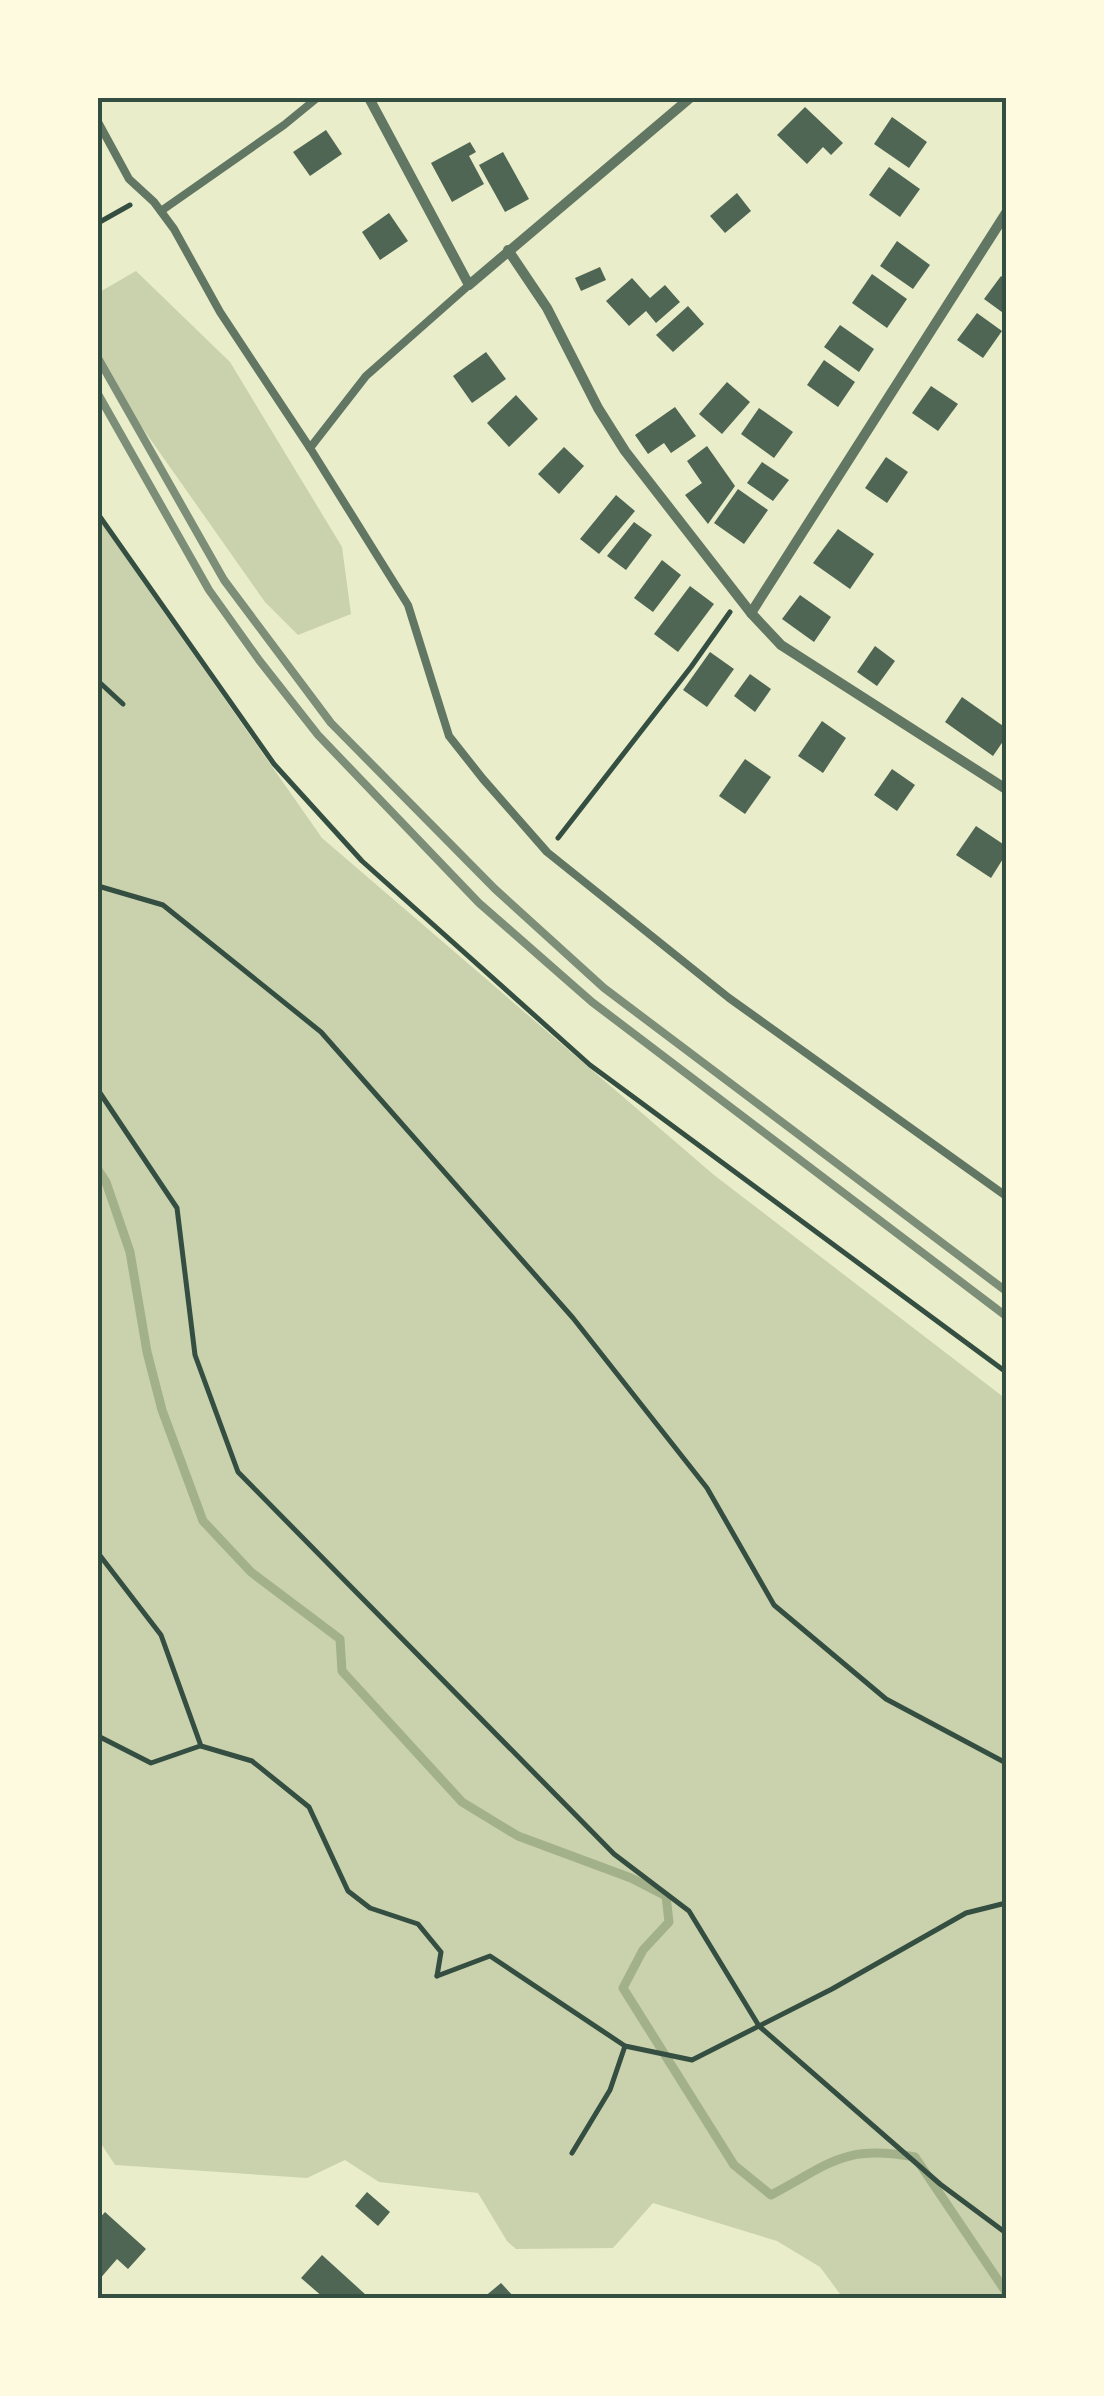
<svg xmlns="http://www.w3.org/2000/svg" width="1104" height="2396" font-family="Helvetica,sans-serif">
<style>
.green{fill:#cad2ad}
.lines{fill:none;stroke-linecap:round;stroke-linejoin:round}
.stream{stroke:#a3b18a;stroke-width:9}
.building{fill:#4f6655}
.path{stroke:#344e41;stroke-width:5}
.service{stroke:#617663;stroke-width:8}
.minor{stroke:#617663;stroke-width:10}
.rail{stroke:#7c8e77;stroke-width:8}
.neatline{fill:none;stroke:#344e41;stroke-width:4}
</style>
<rect width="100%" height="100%" fill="#e9edc9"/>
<g class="green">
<polygon points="136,271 230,362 342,547 351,614 298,635 265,602 103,372 98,358 98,293"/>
<polygon points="98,518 322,838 714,1175 1006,1399 1006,2298 843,2298 820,2267 777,2241 653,2203 613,2248 516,2249 507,2241 478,2193 379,2182 345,2160 307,2178 115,2165 98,2139"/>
</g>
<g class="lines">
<path class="stream" d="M98,1170L106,1182L130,1252L147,1352L162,1410L203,1521L251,1572L340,1639L342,1671L462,1802L518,1836L631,1878L666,1896L669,1922L643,1950L623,1988L734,2165L771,2195C830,2164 843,2144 915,2157L1006,2292"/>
</g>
<g class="building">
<polygon points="805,107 843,143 831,155 823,147 807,164 777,135"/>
<polygon points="892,117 927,142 909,168 874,144"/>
<polygon points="326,130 342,154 310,176 293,152"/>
<polygon points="470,142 476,152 469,156 484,184 452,202 431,163"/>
<polygon points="503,152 529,199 505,212 479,165"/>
<polygon points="889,167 920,189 900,217 869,195"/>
<polygon points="737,193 751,211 725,233 710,216"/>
<polygon points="389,213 408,241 380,260 362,232"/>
<polygon points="897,241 930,265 913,289 880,266"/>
<polygon points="600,267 606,280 581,291 575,278"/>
<polygon points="872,274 907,299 887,328 852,303"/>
<polygon points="1001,276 1006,280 1006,315 984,299"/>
<polygon points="632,278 650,298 665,285 680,302 656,323 646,311 629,326 606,301"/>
<polygon points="688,306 704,324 673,352 656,335"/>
<polygon points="977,313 1002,331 983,358 957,340"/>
<polygon points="840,325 874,349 859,372 824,347"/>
<polygon points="486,352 506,379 472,403 453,376"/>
<polygon points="824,360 855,382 838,407 807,385"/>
<polygon points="727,382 750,402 722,434 699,414"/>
<polygon points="931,386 958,404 938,431 912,413"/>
<polygon points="516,395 538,419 509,447 487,423"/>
<polygon points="675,407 696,436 671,453 664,443 648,454 635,435"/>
<polygon points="759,408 793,432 774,458 741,434"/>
<polygon points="707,446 735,486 708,524 685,495 702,483 687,461"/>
<polygon points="564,447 584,466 559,494 538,474"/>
<polygon points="886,457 908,472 887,503 865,488"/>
<polygon points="762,462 789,480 773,501 747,483"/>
<polygon points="738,489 768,510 744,544 714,523"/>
<polygon points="616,495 635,511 599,554 580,539"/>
<polygon points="634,522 652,535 626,570 607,556"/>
<polygon points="838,529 874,554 850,589 813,563"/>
<polygon points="662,560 681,575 653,612 634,598"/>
<polygon points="690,586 714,604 678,652 654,634"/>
<polygon points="800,595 831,617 814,642 782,619"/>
<polygon points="875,646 895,661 877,686 857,672"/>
<polygon points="710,652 734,669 707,707 683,690"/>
<polygon points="750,674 771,689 755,712 734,696"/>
<polygon points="962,697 1006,728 1006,737 993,756 945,722"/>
<polygon points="822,721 846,738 823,773 798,756"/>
<polygon points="745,759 771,777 745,814 719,796"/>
<polygon points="892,769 915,785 897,811 874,795"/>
<polygon points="976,826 1006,846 1006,854 991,878 956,855"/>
<polygon points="367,2192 390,2212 378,2226 355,2206"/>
<polygon points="105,2212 146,2249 128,2269 117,2259 98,2281 98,2220"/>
<polygon points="322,2255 366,2295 363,2298 324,2298 301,2278"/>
<polygon points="501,2283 515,2298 483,2298"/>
</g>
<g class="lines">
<g class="path">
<polyline points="98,223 130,205"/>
<polyline points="98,514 274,764 362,861 590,1065 1006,1372"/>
<polyline points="98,681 123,704"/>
<polyline points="558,838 691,667 730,612"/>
<polyline points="98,886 163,905 321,1032 573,1318 707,1488 774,1605 886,1699 1006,1763"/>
<polyline points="98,1090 177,1208 195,1355 238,1472 614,1854 689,1911 759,2026 940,2184 1006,2233"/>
<polyline points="98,1553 161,1635 201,1746 252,1761 309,1807 348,1891 370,1908 418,1924 441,1952 437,1976"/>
<polyline points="98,1736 151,1763 200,1746"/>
<polyline points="437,1976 490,1956 625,2046 692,2060 832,1989 966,1913 1006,1903"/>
<polyline points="572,2153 610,2090 625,2046"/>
</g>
<g class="service">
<polyline points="98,122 129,179 154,202 174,229 220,312 310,448 408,605 449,736 483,779 547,852 729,998 1006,1196"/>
<polyline points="161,211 284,125 317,98"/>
<polyline points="310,448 366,376 469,285"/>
</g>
<g class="minor">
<polyline points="369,98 469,285 690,98"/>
<polyline points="508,250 547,308 598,408 625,451 751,613 781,645 1006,789"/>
<polyline points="751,613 1006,213"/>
</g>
<g class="rail">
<polyline points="98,358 224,580 331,723 495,889 604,988 1006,1291"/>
<polyline points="98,394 209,590 259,660 318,735 479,903 592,1002 1006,1316"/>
</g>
</g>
<rect width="1104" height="2396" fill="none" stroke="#fefae0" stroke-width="200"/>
<rect x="100" y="100" width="904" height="2196" class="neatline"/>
</svg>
